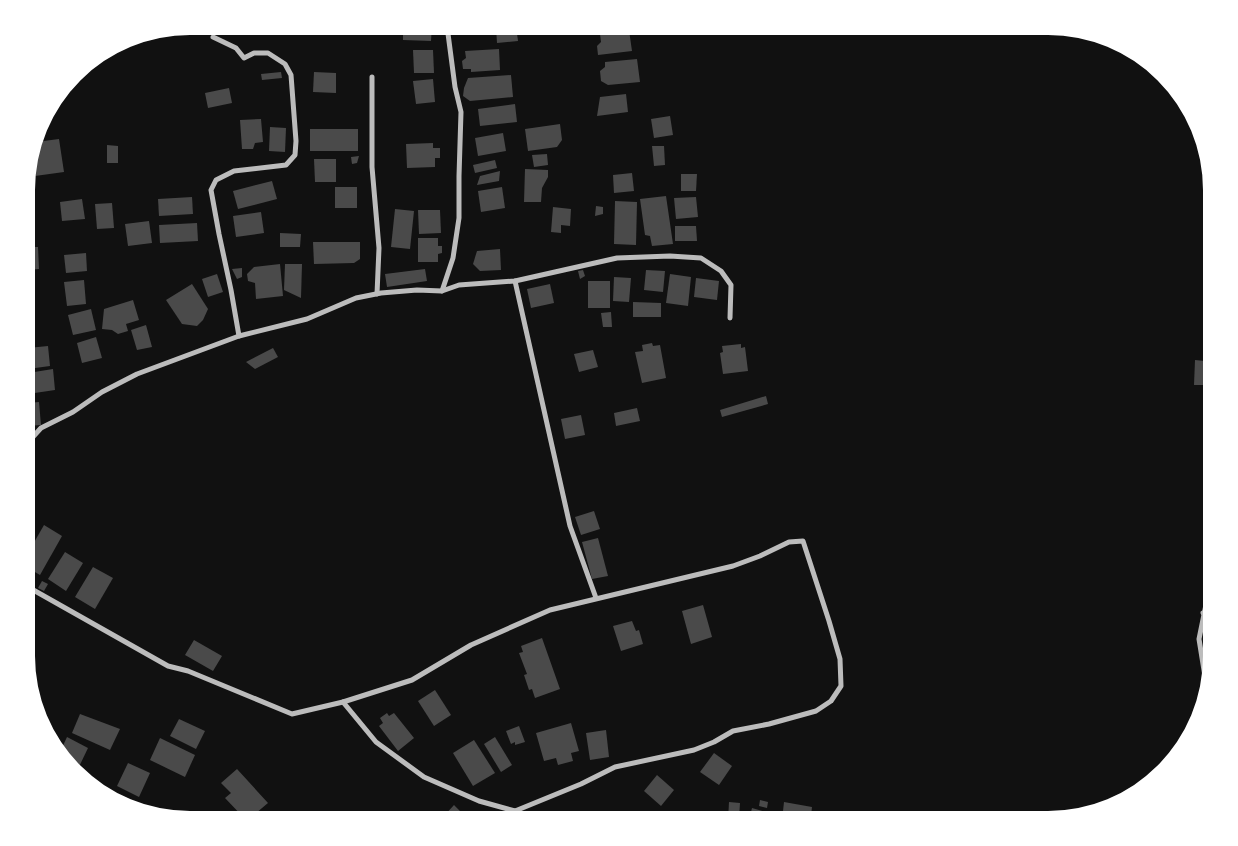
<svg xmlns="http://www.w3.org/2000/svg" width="1238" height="846" font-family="Jost,sans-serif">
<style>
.building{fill:#4a4a4a}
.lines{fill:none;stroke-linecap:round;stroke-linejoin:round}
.minor{stroke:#bcbcbc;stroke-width:5}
</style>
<rect width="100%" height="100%" fill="#111"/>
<g class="building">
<polygon points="403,26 432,26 431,41 403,40"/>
<polygon points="496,26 516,26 518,41 497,43"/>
<polygon points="629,30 632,51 598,55 597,46 601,42 600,34"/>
<polygon points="499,49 500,70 471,72 471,69 463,69 462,61 466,58 465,51"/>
<polygon points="413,50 433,50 434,73 414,73"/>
<polygon points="637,59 640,82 608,85 601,81 600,71 605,67 605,62"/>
<polygon points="281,72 282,78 262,80 261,74"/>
<polygon points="314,72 336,73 336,93 313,92"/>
<polygon points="511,75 513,97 470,101 463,96 464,88 468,78"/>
<polygon points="433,79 435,102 416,104 413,81"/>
<polygon points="229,88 232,103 208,108 205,93"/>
<polygon points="626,94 628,112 597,116 600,97"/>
<polygon points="515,104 517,122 480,126 478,109"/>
<polygon points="670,116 673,135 654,138 651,119"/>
<polygon points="261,119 263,142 255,143 253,149 242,149 240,120"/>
<polygon points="560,124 562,140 557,147 528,151 525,129"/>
<polygon points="270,127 286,128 285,152 269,151"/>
<rect x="310" y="129" width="48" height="22"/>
<polygon points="503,133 506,151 478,156 475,138"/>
<polygon points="59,139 64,172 35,176 32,154 36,142"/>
<polygon points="433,143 433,148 440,148 440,158 435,158 435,167 407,168 406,144"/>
<polygon points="107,145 118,146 118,163 107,163"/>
<polygon points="652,146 664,146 665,165 654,166"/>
<polygon points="547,154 548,165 534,167 532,155"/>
<polygon points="359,156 357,163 352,164 351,157"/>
<polygon points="314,159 336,159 336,182 315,182"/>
<polygon points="495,160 497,168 475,173 473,165"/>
<polygon points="29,163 32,178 28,178 28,169"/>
<polygon points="525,169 548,170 548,177 542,188 541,202 524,202"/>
<polygon points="500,171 499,181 477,185 480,176"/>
<polygon points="632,173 634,191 614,193 613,175"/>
<polygon points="681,174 697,174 696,191 681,191"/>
<polygon points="272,181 277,199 238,209 233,191"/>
<rect x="335" y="187" width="22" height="21"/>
<polygon points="502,187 505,208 481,212 478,191"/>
<polygon points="666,196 673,244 652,246 650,236 645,235 640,199"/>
<polygon points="192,197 193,214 159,216 158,199"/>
<polygon points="696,197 698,217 676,219 674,198"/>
<polygon points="82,199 85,219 62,221 60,202"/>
<polygon points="615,201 637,202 636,245 614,244"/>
<polygon points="112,203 114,228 97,229 95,204"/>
<polygon points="596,206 603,207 603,214 595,216"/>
<polygon points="553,207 571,209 570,226 561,225 561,233 551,232"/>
<polygon points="395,209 414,211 410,249 391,247"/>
<polygon points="418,210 440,210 441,233 419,234"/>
<polygon points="261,212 264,233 236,237 233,216"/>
<polygon points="149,221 152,243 128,246 125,224"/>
<polygon points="197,223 198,241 160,243 159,225"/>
<polygon points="675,226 696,226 697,241 675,241"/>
<polygon points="280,233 301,234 300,247 280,247"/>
<polygon points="418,238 438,238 438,246 442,246 442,253 438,254 438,262 418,262"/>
<polygon points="313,242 360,242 360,259 354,263 314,264"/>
<polygon points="28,247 38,247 39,269 28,270"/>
<polygon points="500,249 501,270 480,271 473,264 477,251"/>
<polygon points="86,253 87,271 66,273 64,255"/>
<polygon points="280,264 283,296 256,299 255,283 248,281 247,274 254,267"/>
<polygon points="285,264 302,264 301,298 284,290"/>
<polygon points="242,268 242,277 237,279 232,269"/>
<polygon points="425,269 427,281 387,287 385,274"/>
<polygon points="583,270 585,276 580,279 578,271"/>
<polygon points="646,270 665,271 663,292 644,290"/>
<polygon points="217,274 223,292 208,297 202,279"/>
<polygon points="670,274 691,277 688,306 666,303"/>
<polygon points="614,277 631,278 629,302 613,301"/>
<polygon points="696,278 719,281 717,300 694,297"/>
<polygon points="84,280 86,304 67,306 64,282"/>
<rect x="588" y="281" width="22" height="27"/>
<polygon points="192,284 208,309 203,320 197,326 182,324 166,300"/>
<polygon points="550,284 554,303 531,308 527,289"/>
<polygon points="133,300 139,320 126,324 128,331 118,334 112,330 102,329 104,309"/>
<polygon points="633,302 661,303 661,317 633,317"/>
<polygon points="91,309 96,330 73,335 68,315"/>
<polygon points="611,312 612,327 603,327 601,313"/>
<polygon points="146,325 152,347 137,350 131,330"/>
<polygon points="96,337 102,358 82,363 77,343"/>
<polygon points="652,343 653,346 660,345 666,378 642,383 635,352 643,351 642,345"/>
<polygon points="741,344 741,348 745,347 748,371 723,374 720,353 723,352 722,346"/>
<polygon points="48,346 50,366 28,369 28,348"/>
<polygon points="273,348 278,357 255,369 246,362"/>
<polygon points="593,350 598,367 579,372 574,354"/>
<polygon points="1195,360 1205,361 1204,385 1194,385"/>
<polygon points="53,369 55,390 28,394 28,373"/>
<polygon points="766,396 768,404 722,417 720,410"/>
<polygon points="39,402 41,425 28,426 28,403"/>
<polygon points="637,408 640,421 616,426 614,413"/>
<polygon points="581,415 585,435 565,439 561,419"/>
<polygon points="594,511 600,529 581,535 575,517"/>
<polygon points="44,525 62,536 40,575 28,568 28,553"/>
<polygon points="598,538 608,576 592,579 582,542"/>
<polygon points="65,552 83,563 66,591 48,579"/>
<polygon points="93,567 113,578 95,609 75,597"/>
<polygon points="42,581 48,584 44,591 38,588"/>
<polygon points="703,605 712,637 691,644 682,611"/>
<polygon points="632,621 636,631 639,630 643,644 621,651 613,626"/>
<polygon points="1211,627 1211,662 1209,663 1203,628"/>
<polygon points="542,638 560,689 535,698 532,689 529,690 524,675 527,674 519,653 523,652 521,646"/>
<polygon points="194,640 222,656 213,671 185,655"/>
<polygon points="435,690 451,715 434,726 418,701"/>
<polygon points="387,713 389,716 394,713 414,738 398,751 379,726 383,723 380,718"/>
<polygon points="80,714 120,729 110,750 72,733"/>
<polygon points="179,719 205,731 196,749 170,736"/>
<polygon points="571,723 579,751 571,753 573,761 558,765 556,758 544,761 536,733"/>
<polygon points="519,726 525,742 515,745 515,742 511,744 506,731"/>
<polygon points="606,730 609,757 590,760 586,733"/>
<polygon points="67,737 88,748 77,771 60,752"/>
<polygon points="495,737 512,765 501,772 484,744"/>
<polygon points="160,738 195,755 185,777 150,760"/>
<polygon points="474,740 495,773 473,786 453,753"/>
<polygon points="714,753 732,766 719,785 700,772"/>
<polygon points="128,763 150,773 139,797 117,786"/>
<polygon points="237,769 268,803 249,819 245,819 225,798 231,793 221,783"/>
<polygon points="657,775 674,790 661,806 644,791"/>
<polygon points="111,791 137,804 134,809 109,796"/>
<polygon points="760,800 768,802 767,808 759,806"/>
<polygon points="729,802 740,803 739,820 728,820"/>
<polygon points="784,802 812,807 811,816 807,815 806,820 782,820"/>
<polygon points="454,805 469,820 432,820 438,813 443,817"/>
<polygon points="752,808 772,814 771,820 749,820"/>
<polygon points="774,815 781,817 780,820 772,820"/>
</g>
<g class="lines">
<g class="minor">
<polyline points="213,37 236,48 244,58 254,53 268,53 285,64 291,75 296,141 295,155 286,165 234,171 216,180 211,190 219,234 231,290 239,336"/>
<polyline points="372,77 372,167 379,248 377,294"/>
<polyline points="515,281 570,526 596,598"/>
<polyline points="442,291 459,285 515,281 617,258 670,256 701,258 721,271 731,285 730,318"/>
<polyline points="28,454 31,439 41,428 73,412 102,392 137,374 239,336 307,319 356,298 381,293 417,290 442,291 453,258 459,218 459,176 461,112 455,87 447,26"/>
<polyline points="28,587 168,666 188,671 292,714 343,702 412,680 471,645 550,610 733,566 760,556 789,542 803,541 829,621 840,659 841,686 831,701 816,711 769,724 733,731 714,742 694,750 615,767 581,784 515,811"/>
<polyline points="1203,613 1211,611"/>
<polyline points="1207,689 1199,639 1209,590 1207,484 1211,443"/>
<polyline points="343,702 376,742 424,777 479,801 515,811 524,820"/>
</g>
</g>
<path d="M0 0H1238V846H0ZM190 35H1048A155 155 0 0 1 1203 190V656A155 155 0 0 1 1048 811H190A155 155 0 0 1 35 656V190A155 155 0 0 1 190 35Z" fill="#fff" fill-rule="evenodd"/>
</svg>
